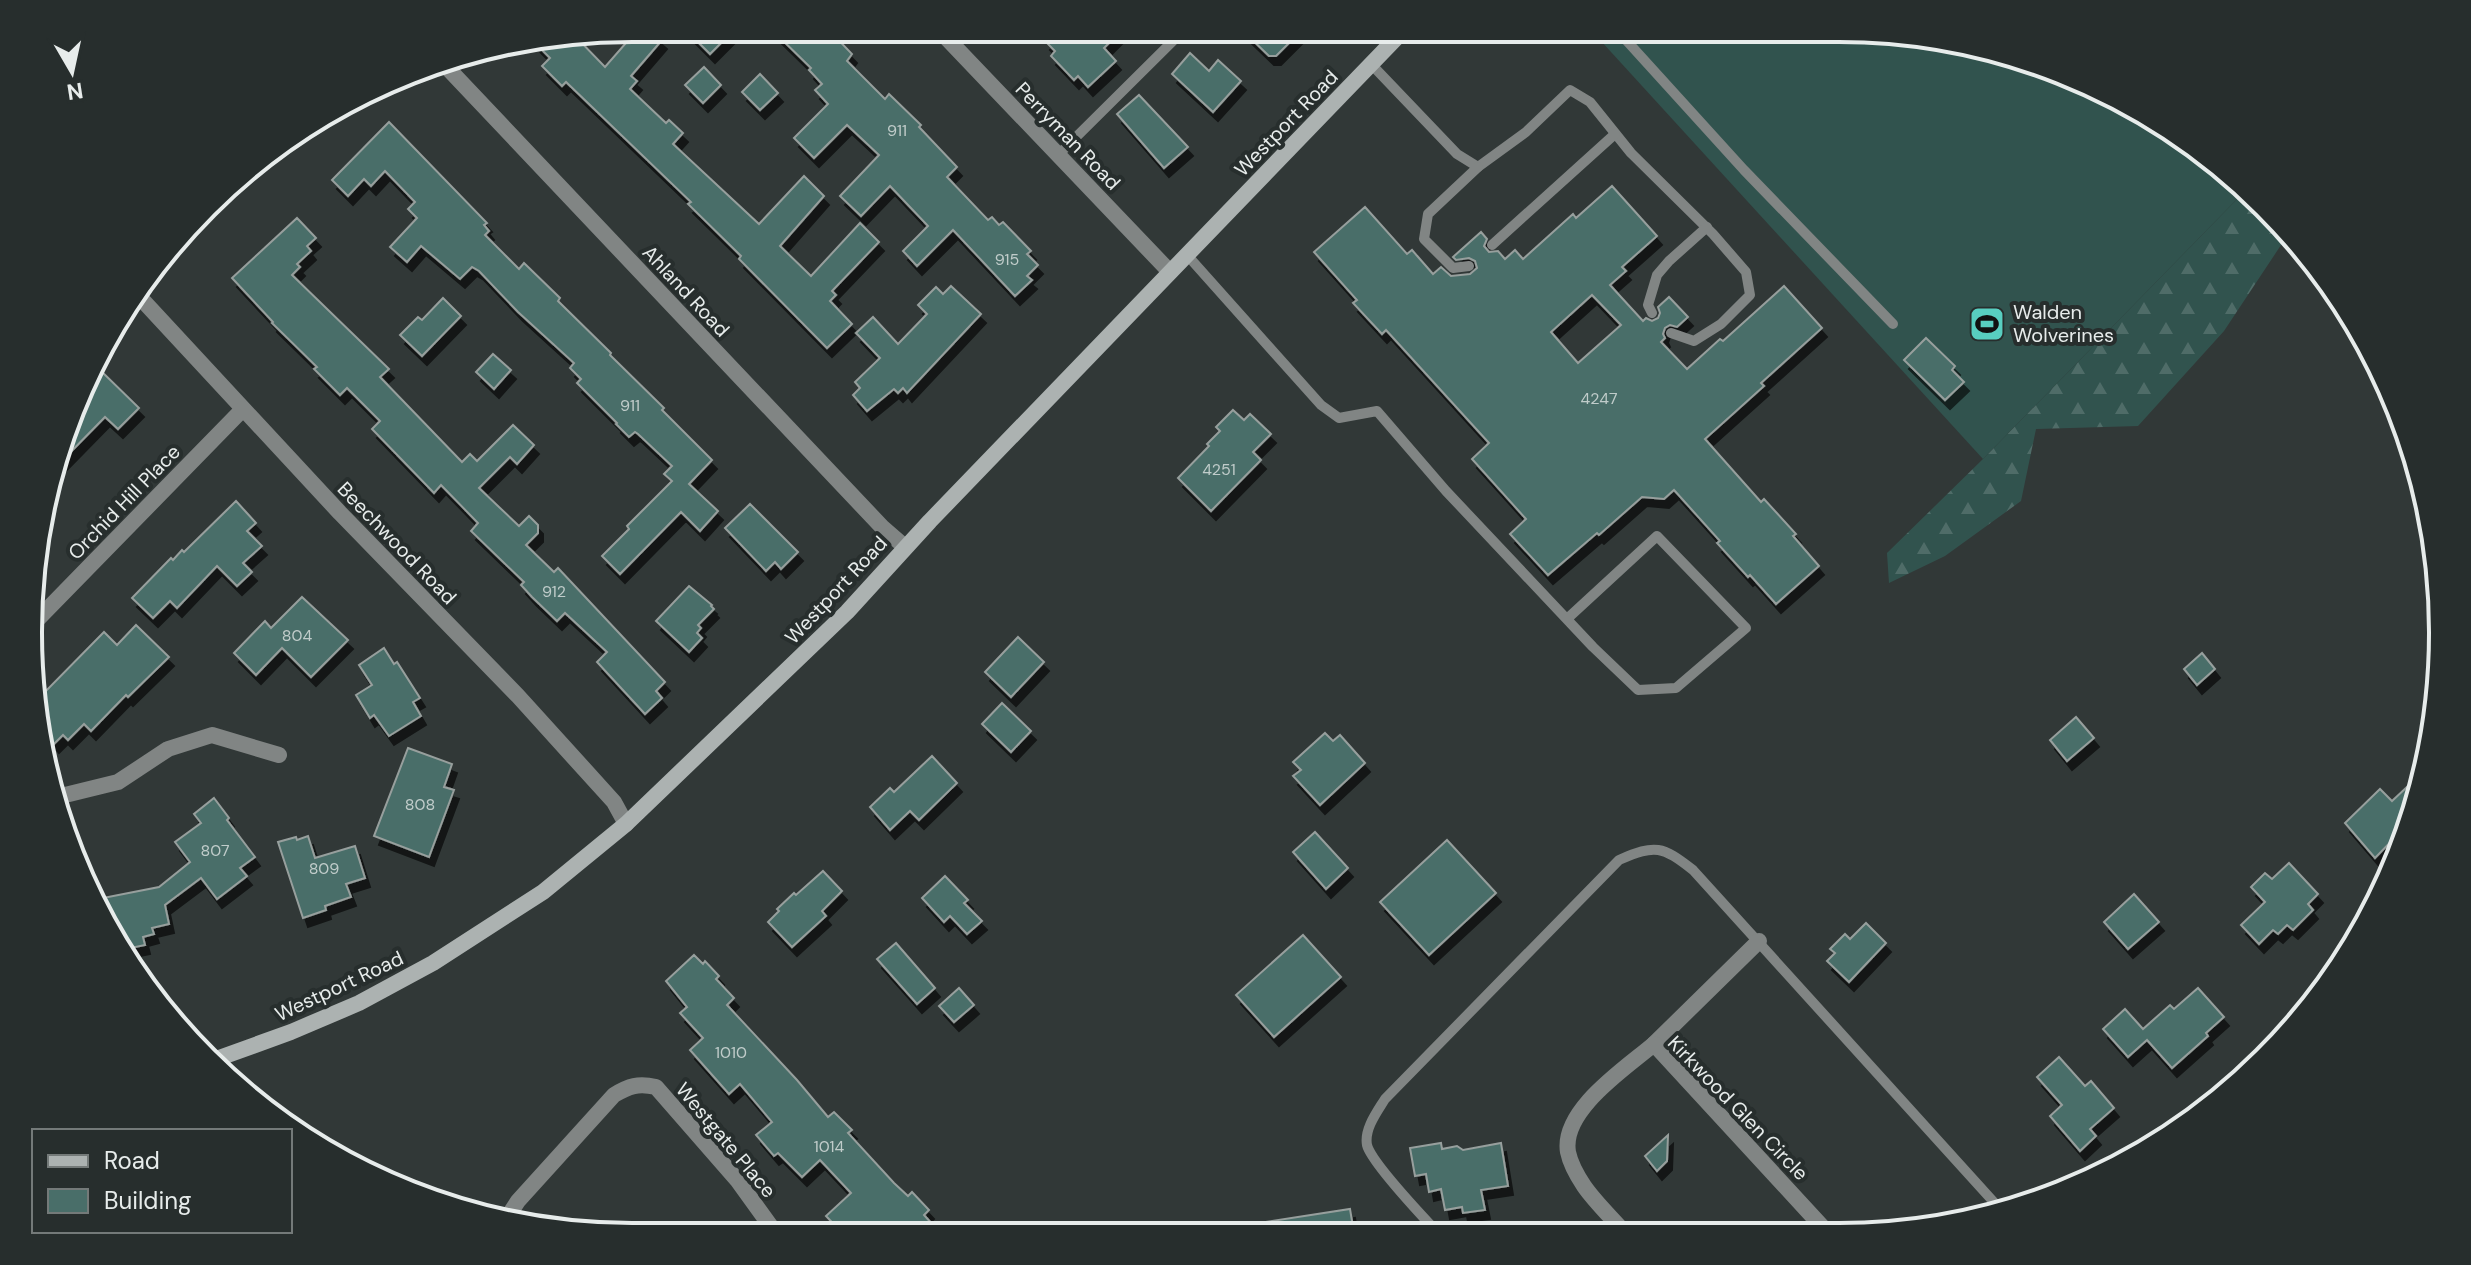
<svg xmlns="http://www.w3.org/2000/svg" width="2471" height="1265" font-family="'DM Sans',sans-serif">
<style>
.forest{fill:url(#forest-firs)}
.garden{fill:#31534e}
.building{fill:#496e69;stroke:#979f9d;stroke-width:2;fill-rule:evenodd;filter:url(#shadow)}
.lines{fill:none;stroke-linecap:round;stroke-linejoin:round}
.lane{stroke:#818584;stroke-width:10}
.street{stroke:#818584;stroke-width:16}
.secondary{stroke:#acb2b1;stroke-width:16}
.labels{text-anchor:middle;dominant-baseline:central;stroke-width:8;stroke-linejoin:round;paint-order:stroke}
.number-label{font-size:16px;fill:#c0ccca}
.street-label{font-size:20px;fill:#e7eceb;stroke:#272e2d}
.poi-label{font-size:20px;fill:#e7eceb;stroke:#272e2d;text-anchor:start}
.rim{fill:none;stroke:#e7eceb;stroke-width:4}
</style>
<defs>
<pattern id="forest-firs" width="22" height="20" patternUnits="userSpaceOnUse" patternTransform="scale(2)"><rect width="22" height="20" fill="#31534e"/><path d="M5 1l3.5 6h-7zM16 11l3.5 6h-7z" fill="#4f6c68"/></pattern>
<filter id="shadow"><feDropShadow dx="5" dy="9" stdDeviation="0" flood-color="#0009"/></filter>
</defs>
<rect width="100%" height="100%" fill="#313837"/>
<polygon class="forest" points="2246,190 2289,230 2285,239 2224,331 2138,426 2036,429 2021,501 1945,556 1889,583 1887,553 1983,459"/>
<polygon class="garden" points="1590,29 1878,29 1995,48 2106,91 2207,153 2246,190 1983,459"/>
<g class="building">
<polygon points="639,28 648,28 662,40 631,76 637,81 630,89 666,123 669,120 683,133 673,144 759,224 804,176 824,196 780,246 811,276 860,223 879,242 832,291 836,295 830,301 852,324 827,348 739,259 741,256 688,204 691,202 566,82 562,86 542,66 550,58 536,44 576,37 605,67"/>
<polygon points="684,28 736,28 710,54"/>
<polygon points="770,28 827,28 852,54 847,61 885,99 889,94 921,125 919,127 957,167 947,177 988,220 992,217 999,225 1003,222 1031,251 1027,254 1038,265 1027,276 1032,280 1015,296 953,230 917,266 903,251 928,226 890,186 861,216 840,196 879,155 847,125 814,158 794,138 828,104 815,90 822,84 809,70 811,68"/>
<polygon points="1041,28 1124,28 1104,48 1116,61 1088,87 1078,76 1074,80 1051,56 1055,51 1045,41 1049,37"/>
<polygon points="1241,29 1303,29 1276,56 1269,56"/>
<polygon points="1190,53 1209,71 1218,60 1241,81 1213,112 1172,74"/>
<polygon points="704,67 721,85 703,103 685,85"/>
<polygon points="760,74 778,93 760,110 742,92"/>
<polygon points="1139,95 1188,147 1164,168 1117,114"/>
<polygon points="389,122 487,223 484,225 489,231 485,235 519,269 524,263 560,298 558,301 611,353 610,355 664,408 662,410 712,460 689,484 718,511 700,531 681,512 620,574 602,556 629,529 627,526 672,481 664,474 672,466 638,434 635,432 629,437 616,424 617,423 577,383 581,379 570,368 574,363 518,312 479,271 472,267 460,279 421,246 407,262 390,247 417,218 408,209 415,202 385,171 371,186 364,179 348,196 332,180"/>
<path d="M1612,186L1657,236L1622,267L1626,271L1610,285L1643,321L1646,318L1652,321L1658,318L1660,313L1658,307L1669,297L1688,317L1677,327L1670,325L1665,328L1663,334L1665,338L1661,342L1687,369L1720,339L1723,341L1784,286L1822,328L1761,383L1764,386L1705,439L1761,502L1764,499L1796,534L1793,536L1819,566L1776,604L1750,575L1748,577L1717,543L1720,541L1674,490L1664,499L1642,497L1599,535L1597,533L1548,575L1510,534L1526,519L1472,459L1489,443L1386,330L1382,334L1353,303L1357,300L1314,252L1365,207L1407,254L1412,250L1433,274L1441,267L1451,276L1470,274L1477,268L1475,261L1469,258L1456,260L1453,257L1481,232L1487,239L1484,246L1489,252L1498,251L1505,259L1515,250L1523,259L1573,214L1576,218ZM1592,295L1621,325L1578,363L1551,332Z"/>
<polygon points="297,218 316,238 307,246 311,251 297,264 300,267 292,275 389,369 380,377 462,462 470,454 477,461 513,425 534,445 517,464 510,457 479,488 519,526 529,516 538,525 538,533 526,545 554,572 558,568 665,682 656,691 662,698 645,714 597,662 607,652 565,613 557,621 532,597 521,585 524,582 471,531 478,523 441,485 434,493 372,429 380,421 347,388 340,395 314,369 317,367 272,323 273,322 232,278"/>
<polygon points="951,286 981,314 907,393 903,388 898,393 894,389 867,411 853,395 860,388 855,382 880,358 856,333 873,317 898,344 927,314 918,305 936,287 943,294"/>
<polygon points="443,298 461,316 422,356 400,335 418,317 422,320"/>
<polygon points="1926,338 1955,366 1952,370 1964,382 1945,400 1904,360"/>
<polygon points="493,354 511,370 494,389 476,372"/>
<polygon points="98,368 139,408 118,429 105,417 55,468 53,466"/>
<polygon points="1233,410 1244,420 1250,414 1271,434 1253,452 1261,460 1211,511 1178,478 1209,446 1207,444 1220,431 1216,427"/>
<polygon points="236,501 256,523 247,531 262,546 243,563 252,572 237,586 217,566 177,608 170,601 153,618 132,598 171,558 173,560 182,550 184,552"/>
<polygon points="750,504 798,552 781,569 775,562 766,571 725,528"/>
<polygon points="689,586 712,605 711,606 714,609 698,625 701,628 697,633 702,638 689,652 656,621"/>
<polygon points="302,597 348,640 311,677 282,648 256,675 234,653 265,621 271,628"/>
<polygon points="136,625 169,657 128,697 126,695 91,731 84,724 68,740 63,735 54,744 51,740 42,749 34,703 104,632 117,645"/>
<polygon points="1018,637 1044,662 1011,697 985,672"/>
<polygon points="384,648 394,664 397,662 420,698 413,702 421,716 389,736 374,715 370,718 356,695 372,685 359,665"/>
<polygon points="2202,653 2215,669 2197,685 2184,669"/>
<polygon points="1002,703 1031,731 1011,752 982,724"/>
<polygon points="2076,717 2094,738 2067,761 2050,740"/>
<polygon points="1325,733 1333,741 1340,735 1365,763 1320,805 1293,776 1301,770 1293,762"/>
<polygon points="408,748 452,764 444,787 454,790 429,857 374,836"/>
<polygon points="932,756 957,783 919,820 910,811 890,830 870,807 890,788 894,792"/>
<polygon points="2426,769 2422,789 2409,823 2375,858 2345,823 2380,789 2392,801"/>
<polygon points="214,798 229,818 227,820 255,857 240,868 247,876 217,899 201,878 165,905 169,924 152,928 154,934 143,937 145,945 126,949 110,927 103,898 159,887 190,862 175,842 201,823 194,814"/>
<polygon points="1315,832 1348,868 1326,889 1293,852"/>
<polygon points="308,836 315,858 355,846 365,878 346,884 351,897 325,906 326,910 303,918 278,842 296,837 297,840"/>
<polygon points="1447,840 1496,893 1429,955 1380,902"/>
<polygon points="2289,863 2318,894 2308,904 2313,910 2293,930 2287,925 2278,934 2273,930 2259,944 2241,925 2265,902 2251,887 2265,873 2272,879"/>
<polygon points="823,871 842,891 822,911 826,916 792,947 768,922 779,911 777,909 794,893 796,895"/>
<polygon points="945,876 968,900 964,903 982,921 967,934 950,916 944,922 922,898"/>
<polygon points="2134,894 2159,922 2128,949 2104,922"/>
<polygon points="1866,923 1886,943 1849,982 1827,961 1835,953 1830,949 1845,934 1850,939"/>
<polygon points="1303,935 1341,977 1274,1037 1236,995"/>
<polygon points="896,943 935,988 917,1004 877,959"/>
<polygon points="694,955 703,964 705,961 719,976 716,979 734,998 727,1005 797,1080 828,1117 834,1112 852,1130 848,1133 894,1183 908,1196 912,1192 929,1210 924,1215 942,1235 844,1235 826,1216 851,1193 820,1160 802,1177 778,1153 774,1156 756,1135 772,1122 740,1084 729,1094 690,1050 703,1038 680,1013 687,1007 666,981"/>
<polygon points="959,988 974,1005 954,1022 939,1006"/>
<polygon points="2198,988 2224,1017 2206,1033 2208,1036 2172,1068 2147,1040 2128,1057 2103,1029 2125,1009 2143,1029 2170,1005 2174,1009"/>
<polygon points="2059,1057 2085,1086 2091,1081 2114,1108 2090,1129 2096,1136 2080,1151 2050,1116 2062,1105 2037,1077"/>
<polygon points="1668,1135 1667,1161 1657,1171 1645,1156"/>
<polygon points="1441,1143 1442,1149 1457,1146 1463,1150 1501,1143 1508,1186 1481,1190 1485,1210 1463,1213 1462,1207 1445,1210 1441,1189 1429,1192 1426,1174 1415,1176 1410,1148"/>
<polygon points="1350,1209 1354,1233 1266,1234 1265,1222"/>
</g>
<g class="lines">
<g class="lane">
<polyline points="1616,29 1744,170 1893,324"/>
<polyline points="1371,64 1457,154 1478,167 1526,132 1570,90 1590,102 1631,153 1713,234 1746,272 1750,295 1721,324 1694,341 1671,333"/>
<polyline points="1058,155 1185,29"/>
<polyline points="1492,245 1615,134"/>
<polyline points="1187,255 1321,405 1339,418 1377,411 1446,491 1593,647 1638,690 1676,688 1746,628 1657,536 1568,618"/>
<polyline points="1469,266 1453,268 1424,239 1428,214 1478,167"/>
<polyline points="1652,313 1648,305 1657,275 1669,261 1707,227"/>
<path d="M1438,1233C1423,1217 1371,1162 1367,1145C1364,1129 1377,1112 1385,1099L1619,860C1656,844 1662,846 1693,870L2001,1210"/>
</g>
<g class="street">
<polyline points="937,28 1170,272"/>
<polyline points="440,60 882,527 905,547"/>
<polyline points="135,292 340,513 518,696 614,802 626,824"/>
<polyline points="34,623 243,409"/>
<polyline points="51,794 65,795 118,782 168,749 212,735 279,755"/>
<polyline points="1654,1044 1759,941"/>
<path d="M505,1221L518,1201L614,1095C629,1086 638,1083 656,1087L738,1181L777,1235"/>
<path d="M1625,1233C1611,1217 1595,1202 1584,1186C1578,1177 1570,1162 1568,1152C1561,1110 1626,1068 1654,1044L1827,1232"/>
</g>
<polyline class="secondary" points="208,1062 291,1032 359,1003 433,963 543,892 626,824 847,612 930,521 1405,29"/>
</g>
<defs>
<symbol id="stadium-square" viewBox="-11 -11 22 22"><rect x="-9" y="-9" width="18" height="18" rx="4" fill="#58cec0" stroke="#272e2d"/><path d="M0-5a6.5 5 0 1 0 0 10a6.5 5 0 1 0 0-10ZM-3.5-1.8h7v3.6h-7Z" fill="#111"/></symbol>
</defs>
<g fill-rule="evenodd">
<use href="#stadium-square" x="1967" y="304" width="40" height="40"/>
</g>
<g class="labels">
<g class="number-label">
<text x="897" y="130">911</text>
<text x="1007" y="259">915</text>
<text x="1599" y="398">4247</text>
<text x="630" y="405">911</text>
<text x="1219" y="469">4251</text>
<text x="554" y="591">912</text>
<text x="297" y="635">804</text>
<text x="420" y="804">808</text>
<text x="215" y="850">807</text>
<text x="324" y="868">809</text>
<text x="731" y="1052">1010</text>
<text x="829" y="1146">1014</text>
</g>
<g class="street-label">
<text transform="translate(1286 123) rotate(-46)">Westport Road</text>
<text transform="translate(1068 136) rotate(46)">Perryman Road</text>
<text transform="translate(686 291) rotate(47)">Ahland Road</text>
<text transform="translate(124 502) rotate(-46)">Orchid Hill Place</text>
<text transform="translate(397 543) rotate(46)">Beechwood Road</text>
<text transform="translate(836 590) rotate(-47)">Westport Road</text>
<text transform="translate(339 986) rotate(-25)">Westport Road</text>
<text transform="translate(1738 1108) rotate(46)">Kirkwood Glen Circle</text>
<text transform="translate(726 1140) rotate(50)">Westgate Place</text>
</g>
<g class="poi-label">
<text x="2013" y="312">Walden<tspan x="2013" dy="23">Wolverines</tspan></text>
</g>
</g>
<path d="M0 0H2471V1265H0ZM632 42H1839A590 590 0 0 1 2429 632V633A590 590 0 0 1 1839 1223H632A590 590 0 0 1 42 633V632A590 590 0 0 1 632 42Z" fill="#272e2d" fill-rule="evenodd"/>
<path class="rim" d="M632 42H1839A590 590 0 0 1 2429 632V633A590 590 0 0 1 1839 1223H632A590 590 0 0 1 42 633V632A590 590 0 0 1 632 42Z"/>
<rect x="32" y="1129" width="260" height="104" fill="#272e2d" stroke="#747a79" stroke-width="2"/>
<rect x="48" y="1155" width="40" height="12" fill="#acb2b1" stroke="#747a79" stroke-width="2"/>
<text x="104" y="1169" font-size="24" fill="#e7eceb">Road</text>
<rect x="48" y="1189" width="40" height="24" fill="#496e69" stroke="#747a79" stroke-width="2"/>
<text x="104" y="1209" font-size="24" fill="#e7eceb">Building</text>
<g transform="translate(72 72) rotate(171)" stroke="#272e2d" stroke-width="6" paint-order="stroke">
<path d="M0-6L14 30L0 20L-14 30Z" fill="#e7eceb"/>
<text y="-12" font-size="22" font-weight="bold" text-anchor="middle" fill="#e7eceb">N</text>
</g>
</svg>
